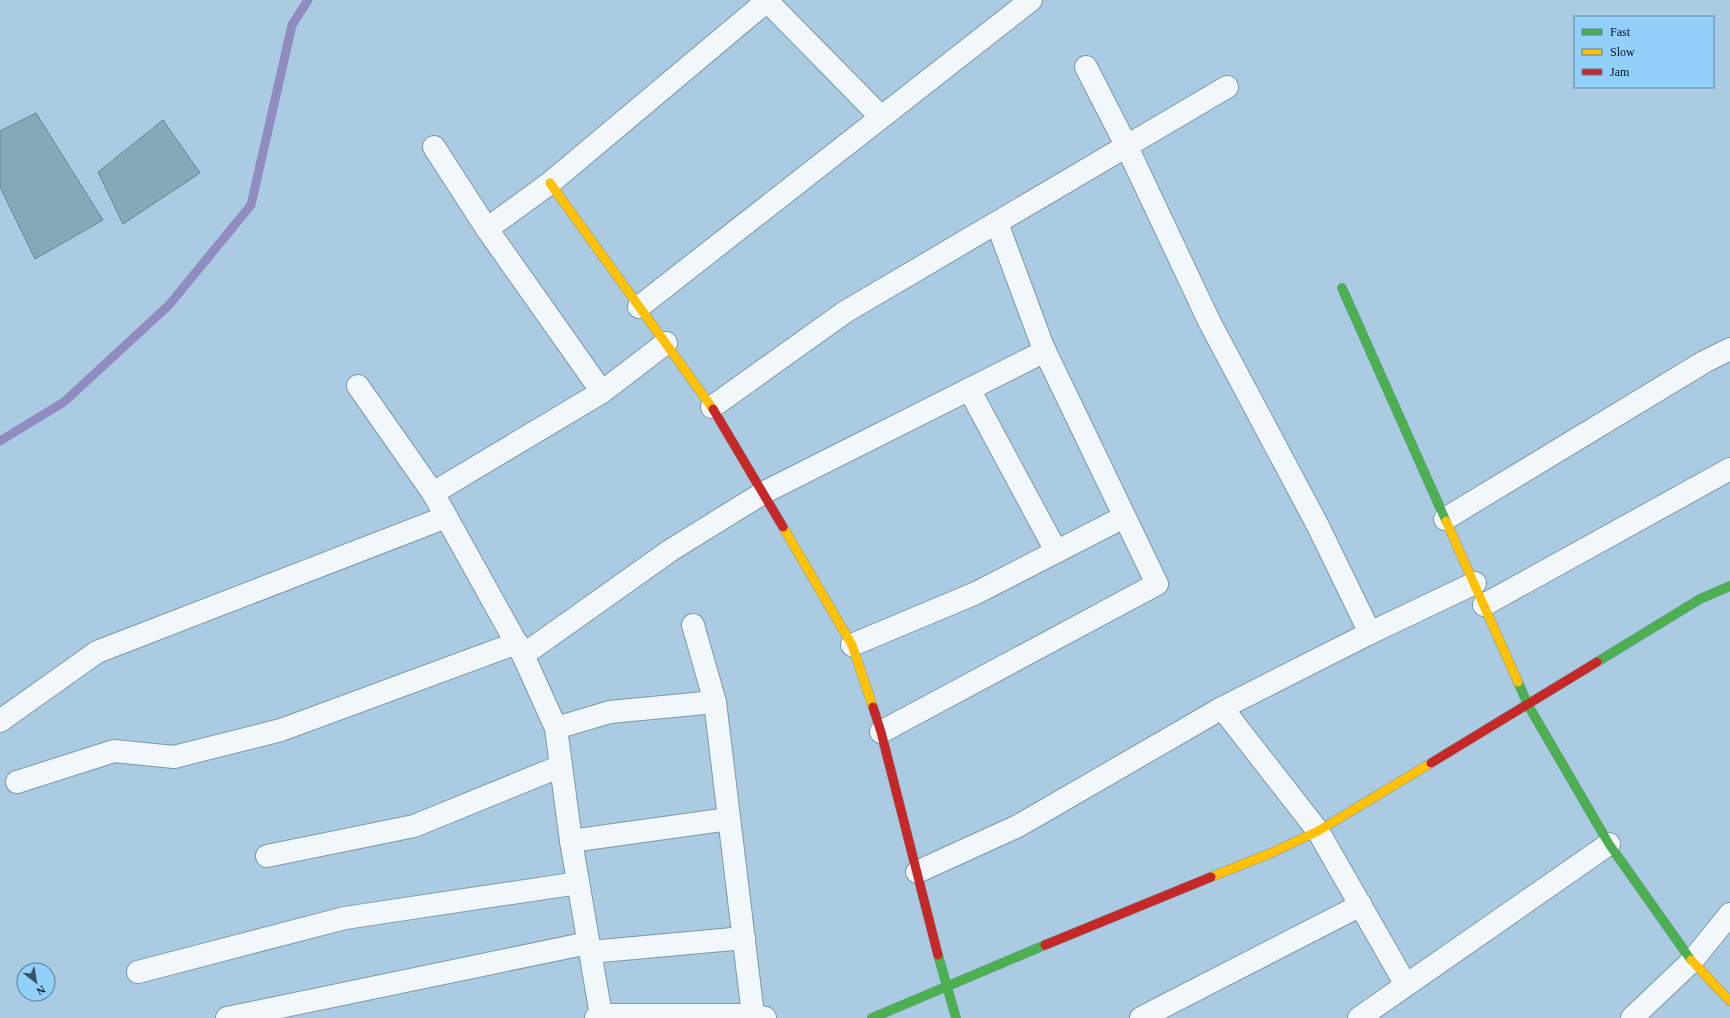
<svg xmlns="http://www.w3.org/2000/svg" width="1730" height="1018" font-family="'Times New Roman',serif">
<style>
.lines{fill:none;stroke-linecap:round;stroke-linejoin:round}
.stream{stroke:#918cc0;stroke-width:9}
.building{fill:#85a9b8;stroke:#6b8592}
.street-casing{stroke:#7a99ac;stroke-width:24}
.fast-casing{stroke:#7a99ac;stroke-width:10}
.slow-casing{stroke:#7a99ac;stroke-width:10}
.jam-casing{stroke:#7a99ac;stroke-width:10}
.street{stroke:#f2f7fb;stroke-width:22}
.fast{stroke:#4caf50;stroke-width:9}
.slow{stroke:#ffc107;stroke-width:9}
.jam{stroke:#c62828;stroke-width:9}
</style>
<rect width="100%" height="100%" fill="#aacbe2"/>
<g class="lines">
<polyline class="stream" points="0,441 64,402 169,305 251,205 292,25 308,0"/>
</g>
<g class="building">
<polygon points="36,113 103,220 35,259 0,187 0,131"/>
<polygon points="163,120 200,173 123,224 98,172"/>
</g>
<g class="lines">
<defs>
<g id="street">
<polyline points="766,0 881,117"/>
<polyline points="1086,67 1127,147 1210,323 1317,524 1370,633"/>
<polyline points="434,147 487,229 602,392"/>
<polyline points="487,229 550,183 767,1"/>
<polyline points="639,307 1031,0"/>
<polyline points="358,386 433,493 523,655 556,728 571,841 601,1015"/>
<polyline points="969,389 1056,551"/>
<polyline points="712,407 845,312 1227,87"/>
<polyline points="433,493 602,392 666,343"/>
<polyline points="1445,519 1704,362 1730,349"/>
<polyline points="1484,605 1730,469"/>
<polyline points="693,625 715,702 753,1015"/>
<polyline points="852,645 976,593 1124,517"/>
<polyline points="523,655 671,550 763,493 1045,351"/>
<polyline points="1222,708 1318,831 1406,985"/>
<polyline points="0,721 97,652 446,517"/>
<polyline points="556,728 610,712 715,702"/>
<polyline points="881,732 1157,584 1043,347 997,223"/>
<polyline points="17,782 114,751 174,757 281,730 517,643"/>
<polyline points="571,841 729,819"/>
<polyline points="267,856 414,826 561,766"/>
<polyline points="917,872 1018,826 1222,708 1370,633 1475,583"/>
<polyline points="590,952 744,938"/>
<polyline points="138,972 345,918 578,883"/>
<polyline points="227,1018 588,943"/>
<polyline points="596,1018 601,1015 753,1015 765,1018"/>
<polyline points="1141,1018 1361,905"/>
<polyline points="1359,1018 1609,844"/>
<polyline points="1632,1018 1692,961 1730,914"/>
</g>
<g id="fast">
<polyline points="1342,288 1446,521"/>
<polyline points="1597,662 1700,599 1730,586"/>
<polyline points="1518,682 1528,705 1609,844 1691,960"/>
<polyline points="938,955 956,1018"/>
<polyline points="872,1018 1045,945"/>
</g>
<g id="slow">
<polyline points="550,183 713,409"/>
<polyline points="1446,521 1518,682"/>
<polyline points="783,527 852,645 873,707"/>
<polyline points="1211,877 1271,853 1318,831 1431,763"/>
<polyline points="1691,960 1730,1001"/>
</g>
<g id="jam">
<polyline points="713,409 783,527"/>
<polyline points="873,707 881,732 938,955"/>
<polyline points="1431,763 1597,662"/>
<polyline points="1045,945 1211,877"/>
</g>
</defs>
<use href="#street" class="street-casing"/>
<use href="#fast" class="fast-casing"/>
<use href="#slow" class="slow-casing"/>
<use href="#jam" class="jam-casing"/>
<use href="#street" class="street"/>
<use href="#fast" class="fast"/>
<use href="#slow" class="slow"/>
<use href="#jam" class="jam"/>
</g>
<rect x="1574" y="16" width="140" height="72" fill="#93d0f9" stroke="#5884a2"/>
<rect x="1582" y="29" width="20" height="6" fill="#4caf50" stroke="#5884a2"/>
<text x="1610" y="36" font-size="12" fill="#001220">Fast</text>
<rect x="1582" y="49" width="20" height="6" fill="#ffc107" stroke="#5884a2"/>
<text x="1610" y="56" font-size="12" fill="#001220">Slow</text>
<rect x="1582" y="69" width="20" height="6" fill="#c62828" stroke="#5884a2"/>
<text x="1610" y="76" font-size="12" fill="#001220">Jam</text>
<g transform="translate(36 982) rotate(149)"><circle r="19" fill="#93d0f9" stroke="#5884a2"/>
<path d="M0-3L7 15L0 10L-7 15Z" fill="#3b5364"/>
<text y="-6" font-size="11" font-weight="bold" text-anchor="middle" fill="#001220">N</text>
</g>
</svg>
